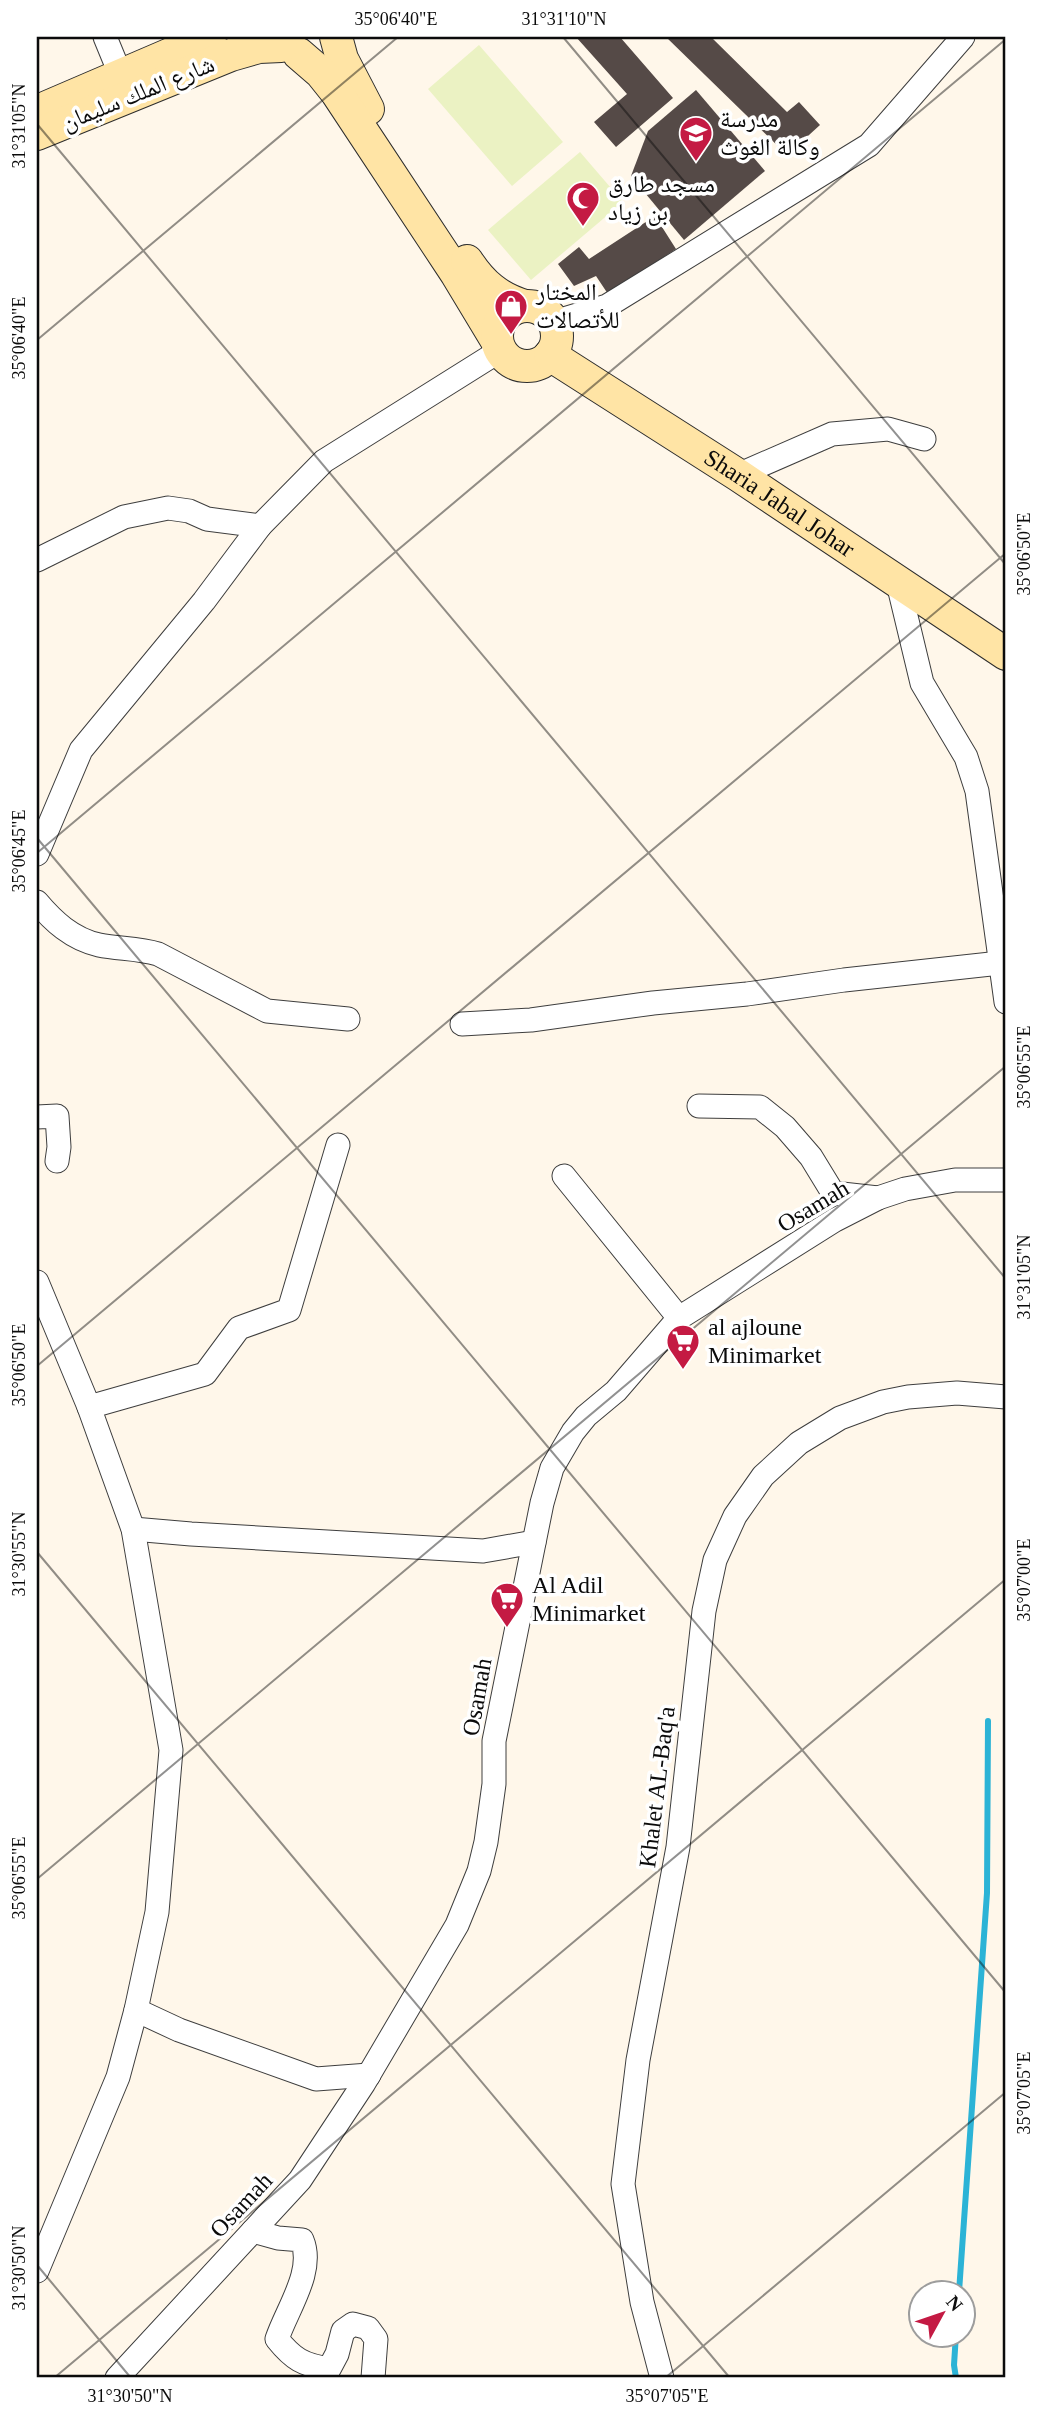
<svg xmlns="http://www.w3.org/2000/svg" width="1043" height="2415" font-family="'Times New Roman','Noto Naskh Arabic',serif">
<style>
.pitch{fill:#ebf2c3}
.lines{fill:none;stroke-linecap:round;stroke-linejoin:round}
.stream{stroke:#2cb3d6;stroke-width:6}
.building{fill:#554a47}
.street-casing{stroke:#3e3e3e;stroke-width:25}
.secondary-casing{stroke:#2d2d2d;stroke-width:34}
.street{stroke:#fff;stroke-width:23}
.secondary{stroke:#ffe4a5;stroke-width:32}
.ticks{fill:none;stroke:#0b0b0b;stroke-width:2;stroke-opacity:0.45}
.labels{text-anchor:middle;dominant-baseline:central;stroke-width:7;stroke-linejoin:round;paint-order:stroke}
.street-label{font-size:24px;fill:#0b0b0b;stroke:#fff}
.poi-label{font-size:24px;fill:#0b0b0b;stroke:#fff;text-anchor:start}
.neatline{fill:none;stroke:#0b0b0b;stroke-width:2.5}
.ticks-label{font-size:18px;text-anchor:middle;fill:#0b0b0b}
</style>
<rect width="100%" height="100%" fill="#fff7ea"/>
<g class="pitch">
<polygon points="479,45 563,142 512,186 428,89"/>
<polygon points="580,152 623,202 531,280 488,230"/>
</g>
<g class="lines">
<g class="stream">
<polyline points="959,2292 987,1893 988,1721"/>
<polyline points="956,2334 954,2365 956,2378"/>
</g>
</g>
<g class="building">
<polygon points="576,37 620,37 673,98 616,147 594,122 627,94"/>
<polygon points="666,37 711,37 787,112 799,102 820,125 787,155"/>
<polygon points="696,90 765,171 684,240 631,176 648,131"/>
<polygon points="655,216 676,249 608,294 596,276 574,286 558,264 579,247 589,259"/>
</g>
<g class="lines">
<defs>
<g id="street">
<polyline points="105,37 121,76"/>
<polyline points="554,322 607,306 869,145 963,37"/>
<polyline points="738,475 832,434 888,429 924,439"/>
<polyline points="37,560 124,517 168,508 189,511 207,519 260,526"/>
<polyline points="898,583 922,683 966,757 977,791 1006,1002"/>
<polyline points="37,854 81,750 204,601 260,526 324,461 501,350"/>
<path d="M37,902C53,921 72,939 99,945C119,949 138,948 158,954L267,1011L348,1019"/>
<polyline points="462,1024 531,1020 653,1003 747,994 844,980 1000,963"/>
<polyline points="699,1106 760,1107 785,1127 811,1157 833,1193 878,1198"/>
<polyline points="37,1117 57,1116 59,1147 57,1161"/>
<polyline points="564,1176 679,1318"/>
<polyline points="37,1282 89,1407 133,1529 171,1750 157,1912 136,2010 118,2077 37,2271"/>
<polyline points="89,1407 205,1374 239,1328 289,1310 338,1145"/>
<polyline points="133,1529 191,1534 483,1551 534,1542"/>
<polyline points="136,2010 179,2030 316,2079 369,2075"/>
<path d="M253,2231L278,2238L302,2240C315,2271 287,2309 277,2339C293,2359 303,2365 329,2369L337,2354L343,2331L353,2324L368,2328L376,2339L373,2378"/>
<polyline points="117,2378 300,2180 364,2083 457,1925 479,1871 486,1842 494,1784 494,1741 542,1503 552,1468 573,1432 586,1416 616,1391 679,1318 835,1220 878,1198 905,1189 955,1180 1006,1180"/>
<polyline points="662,2378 642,2302 623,2184 638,2060 678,1847 704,1611 715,1560 735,1516 763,1476 799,1443 840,1418 883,1402 908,1397 957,1393 1006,1397"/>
</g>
<g id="secondary">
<polyline points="336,37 342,59 368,109"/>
<polyline points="299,54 321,73 337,93 456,273 497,341"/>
<polyline points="47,107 210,37"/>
<polyline points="37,134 231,55 259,47 281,46"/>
<path d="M467,261C482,284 498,298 525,306"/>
<circle cx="527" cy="336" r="30"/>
<path id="s1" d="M550,355L738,475L1006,654"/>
</g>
</defs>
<use href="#street" class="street-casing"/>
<use href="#secondary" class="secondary-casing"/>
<use href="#street" class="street"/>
<use href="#secondary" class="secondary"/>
</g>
<path class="ticks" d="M563,37L1006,565M37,124L1006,1279M37,340L398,37M37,838L1006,1993M37,853L1006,39M37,1366L1006,553M37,1552L730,2378M37,1879L1006,1066M37,2265L131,2378M54,2378L1006,1579M665,2378L1006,2092"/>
<defs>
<symbol id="school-pin" viewBox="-11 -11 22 30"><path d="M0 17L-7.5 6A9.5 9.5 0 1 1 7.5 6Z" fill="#c41a43" stroke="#fff"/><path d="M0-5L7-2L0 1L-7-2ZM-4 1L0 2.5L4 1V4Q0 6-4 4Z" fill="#fff"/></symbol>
<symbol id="mosque-pin" viewBox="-11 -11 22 30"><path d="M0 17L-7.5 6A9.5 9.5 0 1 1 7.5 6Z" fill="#c41a43" stroke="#fff"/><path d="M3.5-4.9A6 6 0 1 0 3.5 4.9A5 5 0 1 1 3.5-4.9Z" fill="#fff"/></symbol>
<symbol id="shop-pin" viewBox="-11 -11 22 30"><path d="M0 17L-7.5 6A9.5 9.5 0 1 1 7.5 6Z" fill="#c41a43" stroke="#fff"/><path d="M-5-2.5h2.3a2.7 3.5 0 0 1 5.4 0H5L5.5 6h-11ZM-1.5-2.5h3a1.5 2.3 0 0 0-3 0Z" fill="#fff"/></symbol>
<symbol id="supermarket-pin" viewBox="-11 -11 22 30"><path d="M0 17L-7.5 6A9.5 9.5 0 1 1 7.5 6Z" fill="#c41a43" stroke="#fff"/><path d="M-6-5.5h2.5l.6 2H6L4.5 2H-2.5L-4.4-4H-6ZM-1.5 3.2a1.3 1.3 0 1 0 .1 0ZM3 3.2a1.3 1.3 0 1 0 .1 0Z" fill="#fff"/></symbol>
</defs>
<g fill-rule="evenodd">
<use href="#school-pin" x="677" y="114" width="38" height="52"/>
<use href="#mosque-pin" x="564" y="179" width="38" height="52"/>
<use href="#shop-pin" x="492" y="287" width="38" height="52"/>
<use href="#supermarket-pin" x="664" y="1322" width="38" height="52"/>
<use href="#supermarket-pin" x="488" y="1580" width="38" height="52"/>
</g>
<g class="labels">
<g class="street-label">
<text transform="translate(138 93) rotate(-22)">شارع الملك سليمان</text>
<text stroke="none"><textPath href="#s1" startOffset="273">Sharia Jabal Johar</textPath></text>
<text transform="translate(813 1206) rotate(-31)">Osamah</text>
<text transform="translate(477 1697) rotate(-80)">Osamah</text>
<text transform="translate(657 1787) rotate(-83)">Khalet AL-Baq'a</text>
<text transform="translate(241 2205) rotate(-47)">Osamah</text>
</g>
<g class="poi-label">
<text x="720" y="119">مدرسة<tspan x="720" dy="28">وكالة الغوث</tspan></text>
<text x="608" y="184">مسجد طارق<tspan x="608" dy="28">بن زياد</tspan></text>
<text x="536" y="292">المختار<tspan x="536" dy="28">للأتصالات</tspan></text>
<text x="708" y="1327">al ajloune<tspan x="708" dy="28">Minimarket</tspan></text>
<text x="532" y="1585">Al Adil<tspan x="532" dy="28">Minimarket</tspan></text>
</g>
</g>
<rect width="1043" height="2415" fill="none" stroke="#ffffff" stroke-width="77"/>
<g transform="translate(942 2314) rotate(50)"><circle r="33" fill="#ffffff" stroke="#9d9d9d" stroke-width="2"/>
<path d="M0-5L12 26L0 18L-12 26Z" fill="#c41a43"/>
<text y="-10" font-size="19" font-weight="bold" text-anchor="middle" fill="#0b0b0b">N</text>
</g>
<rect x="38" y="38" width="966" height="2338" class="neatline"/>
<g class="ticks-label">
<text x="396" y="25">35°06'40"E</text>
<text x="564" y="25">31°31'10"N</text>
<text transform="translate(19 126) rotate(-90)" y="6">31°31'05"N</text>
<text transform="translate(19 338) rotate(-90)" y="6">35°06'40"E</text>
<text transform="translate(1024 554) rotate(-90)" y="6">35°06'50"E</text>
<text transform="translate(19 851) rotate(-90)" y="6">35°06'45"E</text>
<text transform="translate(1024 1067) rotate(-90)" y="6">35°06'55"E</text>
<text transform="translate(1024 1277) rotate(-90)" y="6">31°31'05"N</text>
<text transform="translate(19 1365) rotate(-90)" y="6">35°06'50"E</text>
<text transform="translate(19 1554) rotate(-90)" y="6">31°30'55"N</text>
<text transform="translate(1024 1580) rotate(-90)" y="6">35°07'00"E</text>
<text transform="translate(19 1878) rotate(-90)" y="6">35°06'55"E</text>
<text transform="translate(1024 2093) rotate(-90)" y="6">35°07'05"E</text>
<text transform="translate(19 2268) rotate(-90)" y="6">31°30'50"N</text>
<text x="130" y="2402">31°30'50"N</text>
<text x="667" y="2402">35°07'05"E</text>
</g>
</svg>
